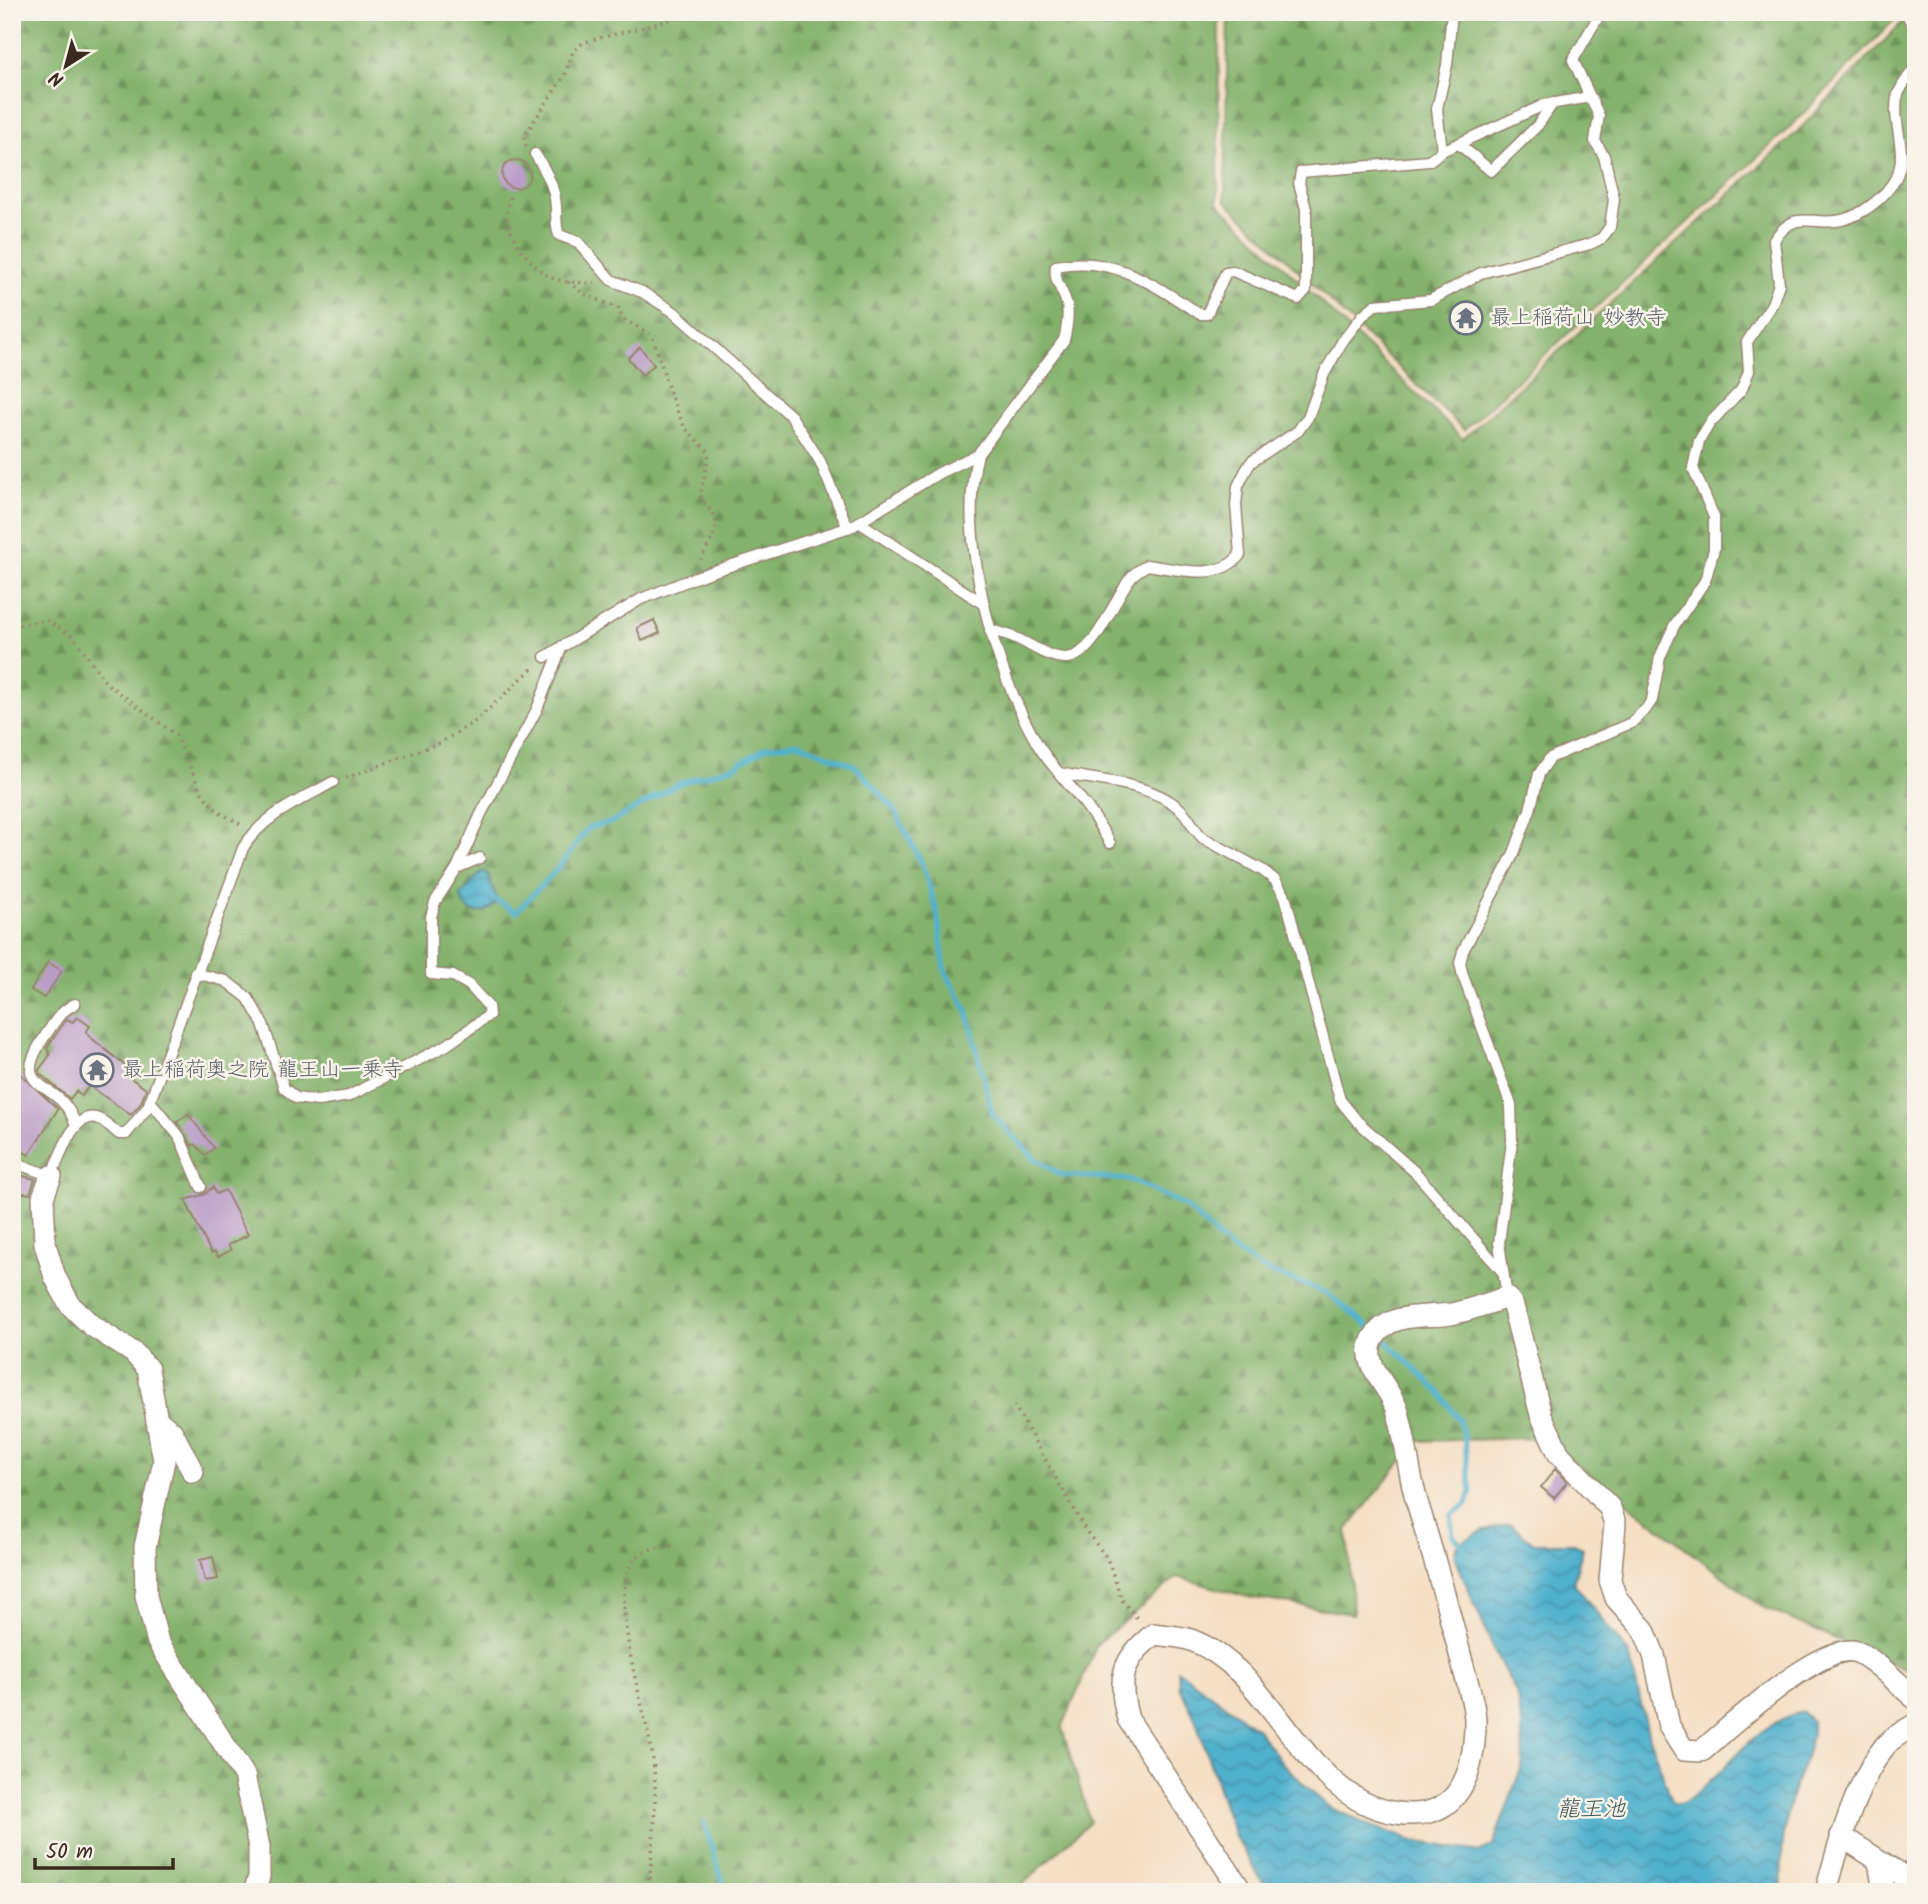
<svg xmlns="http://www.w3.org/2000/svg" width="1928" height="1904" font-family="Kalam,'Klee One',sans-serif">
<style>
.forest{fill:url(#forest-firs);stroke:#606e45;stroke-width:2}
.water{fill:url(#water-waves);stroke:#456e76;stroke-width:2}
.lines{fill:none;stroke-linecap:round;stroke-linejoin:round}
.stream{stroke:#4fb1ce;stroke-width:5}
.building{fill:#ba9cc8}
.service-casing{stroke:#988470;stroke-width:13}
.minor-casing{stroke:#988470;stroke-width:24}
.path{stroke:#988470;stroke-width:3.5;stroke-dasharray:2 5;stroke-linecap:butt}
.service{stroke:#fff;stroke-width:10}
.minor{stroke:#fff;stroke-width:21}
.labels{text-anchor:middle;dominant-baseline:central;stroke-width:5;stroke-linejoin:round;paint-order:stroke}
.worship-label{font-size:21px;fill:#5b616d;stroke:#f7f3e8;text-anchor:start}
.water-label{font-size:23px;font-style:italic;fill:#42595c;stroke:#f7f3e8}
</style>
<defs>
<pattern id="forest-firs" width="22" height="20" patternUnits="userSpaceOnUse" patternTransform="scale(1.75)"><rect width="22" height="20" fill="#84b26c"/><path d="M5 1l3.5 6h-7zM16 11l3.5 6h-7z" fill="#6d9158"/></pattern>
<pattern id="water-waves" width="16" height="10" patternUnits="userSpaceOnUse" patternTransform="scale(1.75)"><rect width="16" height="10" fill="#4fb1ce"/><path d="M0 5q4-4 8 0t8 0" fill="none" stroke="#4390a7"/></pattern>
</defs>
<rect width="100%" height="100%" fill="#f7f3e8"/>
<filter id="ink" filterUnits="userSpaceOnUse"><feTurbulence type="fractalNoise" baseFrequency=".0143" numOctaves="2"/><feDisplacementMap in="SourceGraphic" scale="14" xChannelSelector="R" yChannelSelector="G"/><feConvolveMatrix kernelMatrix="1 2 1 2 8 2 1 2 1" color-interpolation-filters="sRGB"/></filter>
<filter id="wash" filterUnits="userSpaceOnUse"><feTurbulence type="fractalNoise" baseFrequency=".00686" numOctaves="4" result="noise"/><feDisplacementMap in="SourceGraphic" scale="28" xChannelSelector="R" yChannelSelector="G"/><feGaussianBlur stdDeviation="1.57" result="paint"/><feColorMatrix in="noise" values="0 0 0 0 0 0 0 0 0 0 0 0 0 0 0 0 0 1.4 0 .05"/><feComposite in="paint" operator="in"/></filter>
<g filter="url(#wash)">
<rect width="100%" height="100%" fill="#f5dec3"/>
<g class="forest">
<polygon points="12,12 1219,12 1218,203 1463,439 1796,133 1912,12 1916,12 1916,1674 1764,1608 1542,1438 1417,1441 1347,1530 1353,1614 1248,1597 1177,1577 1097,1644 1062,1728 1090,1822 1024,1883 1022,1892 12,1892"/>
<polygon points="1228,12 1902,12 1790,127 1464,430 1225,200"/>
</g>
<g class="water">
<polygon points="482,871 487,873 498,902 485,912 472,912 463,904 461,895"/>
<path d="M1510,1524L1534,1543H1571L1583,1548L1573,1582L1629,1654L1649,1737L1673,1803L1681,1804C1725,1777 1751,1723 1803,1712L1812,1721C1814,1747 1799,1770 1792,1794C1783,1823 1780,1862 1782,1892H1269L1234,1835L1195,1718L1179,1686L1178,1670L1257,1729L1282,1763L1327,1806L1363,1823L1413,1841L1480,1852L1493,1845L1523,1763L1522,1727L1516,1692L1496,1655L1454,1555L1457,1545L1484,1530Z"/>
</g>
<g class="lines">
<g class="stream">
<polyline points="492,898 516,912 560,866 588,828 612,822 680,783 735,766 767,747 798,743 855,766 893,807 922,864 937,911 945,971 967,1010 993,1116 1037,1160 1062,1175 1131,1180 1185,1206 1227,1246 1263,1269 1325,1292 1375,1331"/>
<polyline points="1382,1337 1441,1394 1459,1420 1464,1437 1471,1491 1467,1504 1451,1515 1453,1536 1464,1547"/>
<polyline points="704,1822 726,1892"/>
</g>
</g>
<g id="blocks">
<g class="building">
<circle cx="516" cy="174" r="14"/>
<polygon points="640,347 654,365 642,375 628,358"/>
<polygon points="654,620 660,633 642,641 637,628"/>
<polygon points="48,962 62,971 44,998 31,990"/>
<polygon points="77,1017 90,1026 86,1032 89,1036 129,1069 125,1074 146,1089 141,1103 131,1115 89,1086 82,1096 76,1091 70,1099 40,1074 39,1070 50,1055 47,1048 52,1040 67,1019 73,1022"/>
<polygon points="20,1074 58,1109 29,1155 12,1146 12,1086"/>
<polygon points="188,1114 214,1148 205,1155 195,1144 192,1146 177,1122"/>
<polygon points="19,1175 35,1179 30,1194 15,1192"/>
<polygon points="213,1187 216,1194 225,1190 248,1235 228,1245 231,1250 218,1257 215,1252 211,1253 185,1200 205,1194"/>
<polygon points="1555,1469 1567,1482 1554,1498 1541,1487"/>
<polygon points="213,1557 218,1579 205,1581 200,1560"/>
</g>
</g>
</g>
<g filter="url(#ink)">
<use href="#blocks" fill-opacity="0" stroke="#988470" stroke-width="2"/>
<g class="lines">
<defs>
<g id="service">
<polyline points="1906,12 1916,32"/>
<polyline points="1459,144 1491,171 1538,125 1553,103"/>
<polyline points="1442,151 1437,109 1447,65 1452,12"/>
<path d="M535,154C546,171 555,187 556,207C557,218 555,224 559,235L578,242L611,280L642,292L674,312L791,416L820,461L848,528"/>
<polyline points="859,522 982,603"/>
<path d="M990,631C1021,633 1040,658 1066,658C1097,657 1115,593 1133,575C1137,571 1143,568 1147,565C1178,569 1218,582 1240,555L1236,505L1238,486L1245,472L1251,462L1298,431L1308,417L1324,374L1342,342L1363,315L1375,305L1431,300L1481,273L1590,244L1602,238L1610,227L1614,199L1604,156L1595,141L1599,116L1573,60L1601,12"/>
<polyline points="545,657 641,599 702,575 853,526 939,473 978,454"/>
<path d="M1059,773C1096,781 1149,782 1179,808C1189,816 1193,829 1203,838L1262,870L1275,880L1285,896L1340,1100L1357,1121L1416,1173L1501,1270"/>
<path d="M1110,843C1102,830 1094,815 1084,803C1069,784 1051,766 1038,745C995,673 956,536 978,454L1064,340C1067,328 1069,317 1067,305C1064,291 1053,281 1056,266C1113,254 1154,285 1200,314H1207L1226,272L1233,271L1298,299L1306,290V209L1299,183L1301,172L1429,161L1442,151L1544,105L1590,97"/>
<polyline points="457,868 480,858"/>
<polyline points="195,973 226,981 248,998 263,1024 284,1088 296,1098 318,1101 349,1096 447,1045 489,1015 488,1006 469,985 453,976 431,974 431,917 435,902 457,868 481,814 537,709 562,646"/>
<path d="M75,1004C60,1011 54,1023 45,1036C5,1096 61,1076 75,1124"/>
<polyline points="150,1101 179,1136 201,1187"/>
<path d="M12,1170L21,1165L51,1176C59,1159 73,1112 96,1118C104,1120 113,1129 119,1134H126L148,1107L243,848C263,815 301,800 333,782"/>
<path d="M1507,1297L1499,1243L1512,1141L1511,1105L1463,976L1460,963L1463,951L1514,853L1530,810L1539,774L1550,758L1631,723L1646,709L1652,700L1660,657L1674,626L1705,581L1714,549V517L1693,468L1699,441L1710,423L1742,389L1749,371L1747,342L1772,304L1779,284L1774,240C1795,210 1806,224 1836,221C1855,219 1874,205 1886,192C1916,159 1891,132 1897,98C1899,87 1911,75 1916,65"/>
</g>
<g id="minor">
<polyline points="51,1176 43,1197 45,1244 55,1277 70,1305 91,1325 134,1353 148,1369 164,1461 145,1547 146,1596 158,1642 244,1775 259,1847 259,1877 254,1892"/>
<polyline points="157,1420 172,1432 193,1472"/>
<polyline points="1841,1836 1916,1884"/>
<polyline points="1879,1861 1884,1892"/>
<path d="M1242,1892L1128,1719C1117,1679 1122,1659 1154,1634C1166,1636 1180,1636 1191,1640C1276,1672 1303,1800 1397,1813C1459,1822 1475,1773 1475,1721C1475,1705 1468,1686 1464,1670C1450,1613 1434,1557 1417,1502C1408,1471 1406,1439 1397,1409C1390,1387 1358,1362 1374,1337C1391,1311 1424,1318 1451,1314C1470,1310 1489,1303 1507,1297L1513,1306L1541,1415L1559,1454L1610,1508L1615,1524L1610,1580L1616,1598L1644,1630L1654,1655L1669,1726L1684,1750L1702,1751C1728,1728 1824,1640 1857,1652C1875,1659 1901,1687 1916,1699"/>
<path d="M1826,1892C1838,1846 1855,1784 1885,1746C1892,1737 1906,1730 1916,1724"/>
</g>
</defs>
<use href="#service" class="service-casing"/>
<use href="#minor" class="minor-casing"/>
<g class="path">
<polyline points="526,146 524,136 565,75 573,51 584,42 703,12"/>
<path d="M510,197C509,204 505,212 507,218C511,239 529,264 547,275C561,284 580,282 595,283"/>
<path d="M568,282L584,294L618,308L623,319L652,335L672,399L685,428L709,452C708,465 700,490 701,496C702,503 709,508 713,514C723,530 706,545 701,560"/>
<polyline points="12,626 46,620 74,637 106,683 176,735 201,792 217,811 242,825"/>
<polyline points="346,778 440,743 477,720 535,666"/>
<polyline points="1014,1405 1086,1531 1107,1558 1122,1600 1139,1621"/>
<path d="M645,1892L649,1883C653,1842 658,1800 653,1759C648,1716 604,1592 635,1559C645,1548 660,1547 674,1546"/>
</g>
<use href="#service" class="service"/>
<use href="#minor" class="minor"/>
</g>
</g>
<defs>
<symbol id="temple-ring" viewBox="-11 -11 22 22"><circle r="9.5" fill="#f7f3e8" stroke="#6b7280" stroke-width="1.5"/><path d="M0-6L5-2H3V0L6.5 2.5H4V6H1.5V3h-3V6H-4V2.5H-6.5L-3 0V-2H-5Z" fill="#6b7280"/></symbol>
</defs>
<g fill-rule="evenodd">
<use href="#temple-ring" x="1447" y="299" width="38" height="38"/>
<use href="#temple-ring" x="78" y="1051" width="38" height="38"/>
</g>
<g class="labels">
<g class="worship-label">
<text x="1490" y="318">最上稲荷山 妙教寺</text>
<text x="122" y="1070">最上稲荷奥之院 龍王山一乗寺</text>
</g>
<g class="water-label">
<text x="1591" y="1810">龍王池</text>
</g>
</g>
<rect width="1928" height="1904" fill="none" stroke="#f7f3e8" stroke-width="42"/>
<g transform="translate(66 66) rotate(216)" stroke="#f7f3e8" stroke-width="5" paint-order="stroke">
<path d="M0-5L12 26L0 18L-12 26Z" fill="#3b2a1e"/>
<text y="-10" font-size="19" font-weight="bold" text-anchor="middle" fill="#3b2a1e">N</text>
</g>
<path d="M35 1858v10h138v-10" fill="none" stroke="#3b2a1e" stroke-width="3.5"/>
<text x="46" y="1858" font-size="21" fill="#3b2a1e" stroke="#f7f3e8" stroke-width="5" paint-order="stroke">50 m</text>
</svg>
